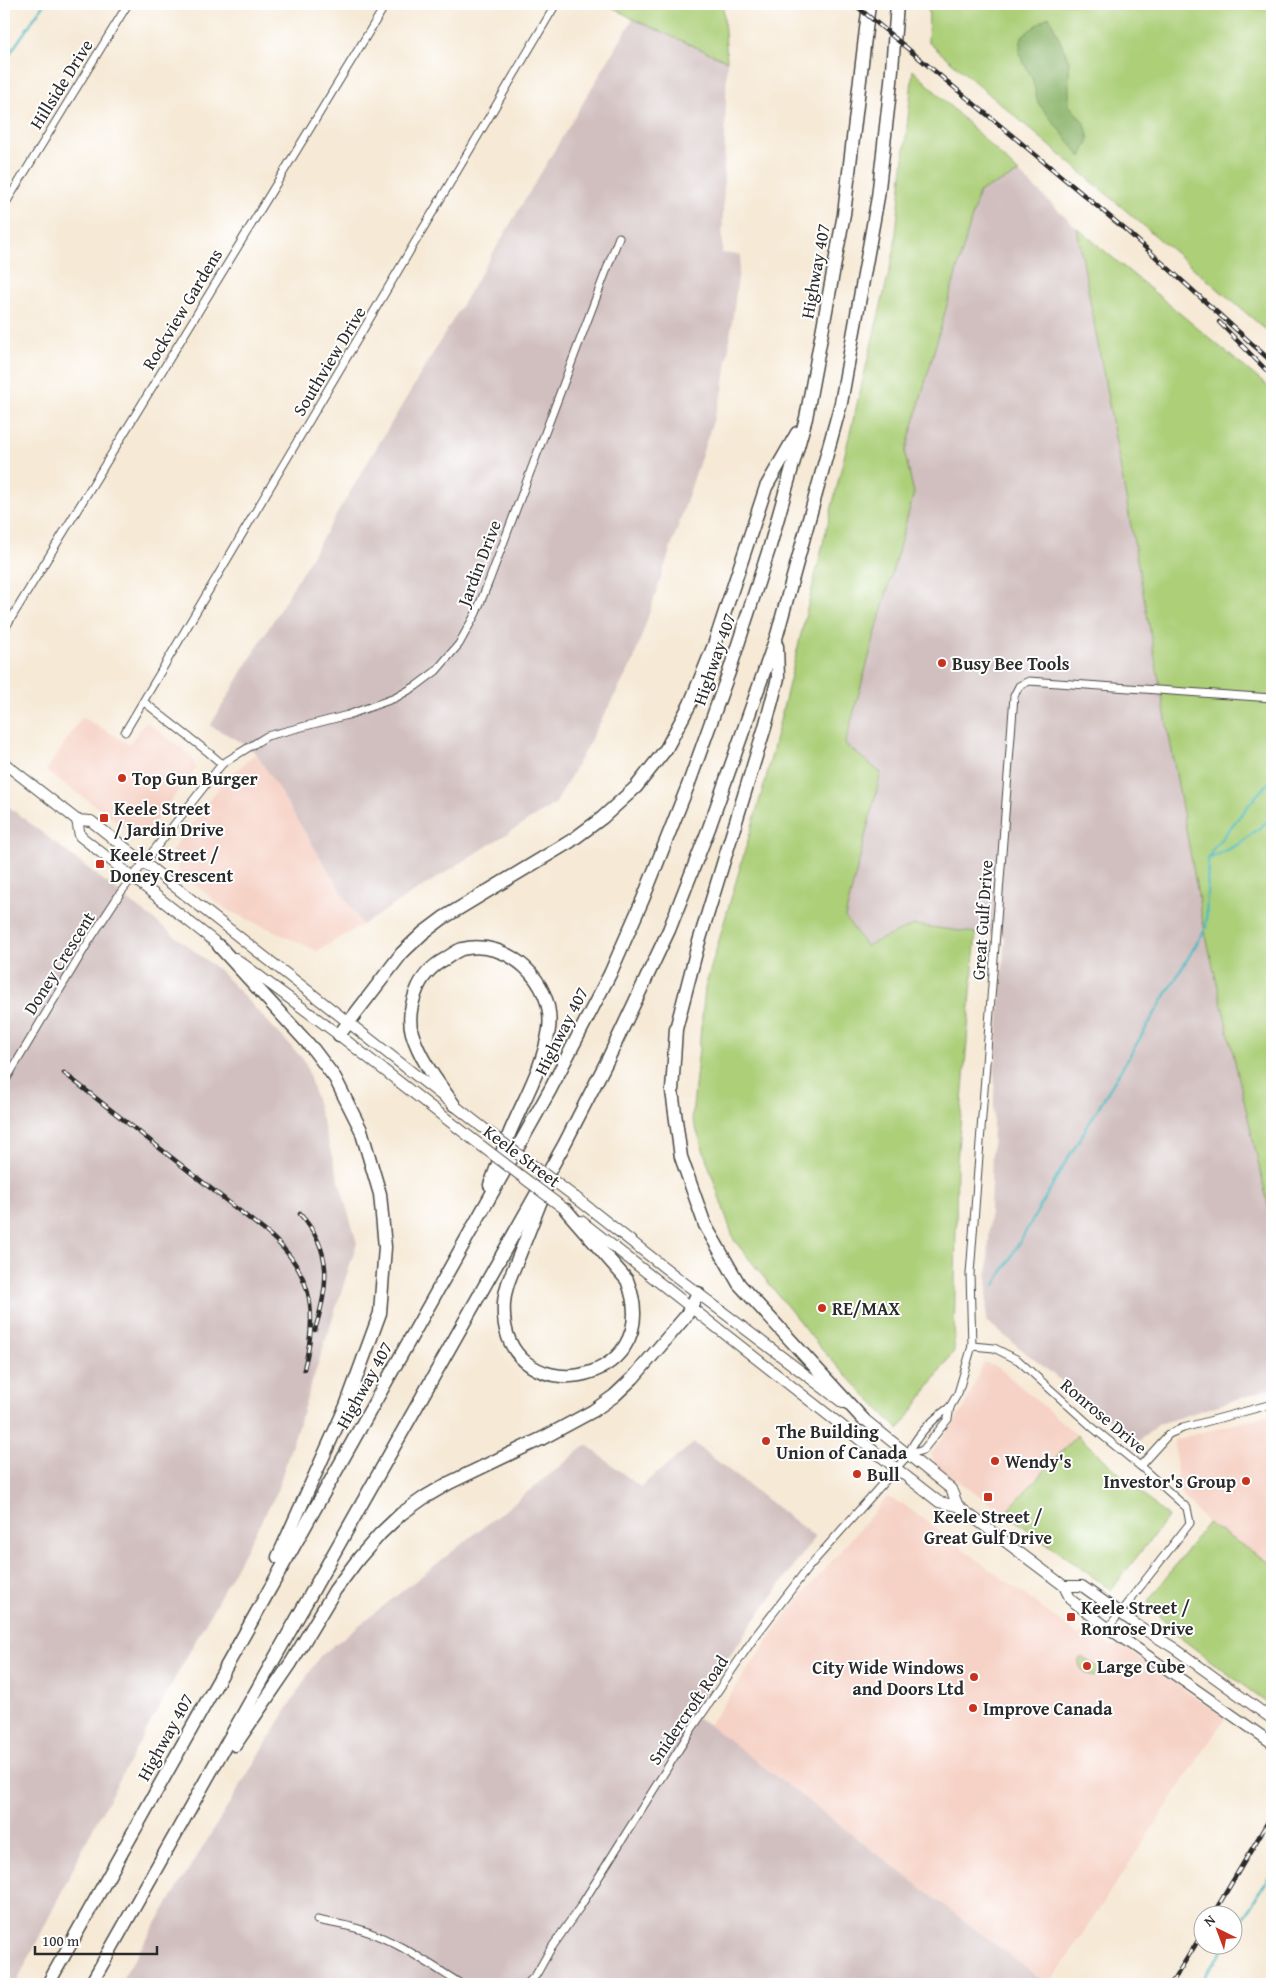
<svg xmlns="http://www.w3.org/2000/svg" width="1276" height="1988" font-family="'Gentium Book Plus',serif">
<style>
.built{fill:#f6d1c5}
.industrial{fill:#d1bfbf}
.green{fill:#accf78;stroke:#6c7d52}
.forest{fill:#89b268;stroke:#5a6e4a}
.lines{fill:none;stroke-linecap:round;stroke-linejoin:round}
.stream{stroke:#4bbac0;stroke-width:2.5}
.street-casing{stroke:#494844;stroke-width:9}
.secondary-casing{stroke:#494844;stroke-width:12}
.highway-casing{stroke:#494844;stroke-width:15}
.street{stroke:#fff;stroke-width:7}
.secondary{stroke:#fff;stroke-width:10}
.highway{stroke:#fff;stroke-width:12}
.rail-casing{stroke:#2b2b2b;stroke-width:4.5}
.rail{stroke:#fff;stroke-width:2.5;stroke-dasharray:8;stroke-linecap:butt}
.secondary-bridge-casing{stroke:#494844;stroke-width:12;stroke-linecap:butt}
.secondary-bridge{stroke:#fff;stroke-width:10}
.poi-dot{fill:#c8321e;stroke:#fff;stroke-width:2}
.labels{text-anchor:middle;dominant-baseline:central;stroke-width:4;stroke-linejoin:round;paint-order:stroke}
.street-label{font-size:18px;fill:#2b2b2b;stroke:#fff}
.poi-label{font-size:18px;font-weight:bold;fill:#2b2b2b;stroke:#fff;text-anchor:start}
</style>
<rect width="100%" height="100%" fill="#fff"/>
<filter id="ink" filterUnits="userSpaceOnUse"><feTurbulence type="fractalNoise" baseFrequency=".02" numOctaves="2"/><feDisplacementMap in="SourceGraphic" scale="10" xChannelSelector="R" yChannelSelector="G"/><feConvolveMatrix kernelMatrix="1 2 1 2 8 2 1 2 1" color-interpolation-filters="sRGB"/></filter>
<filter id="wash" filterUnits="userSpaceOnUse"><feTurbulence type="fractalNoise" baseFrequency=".0096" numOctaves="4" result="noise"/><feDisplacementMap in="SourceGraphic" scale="20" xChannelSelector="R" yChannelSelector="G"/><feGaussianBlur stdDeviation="1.12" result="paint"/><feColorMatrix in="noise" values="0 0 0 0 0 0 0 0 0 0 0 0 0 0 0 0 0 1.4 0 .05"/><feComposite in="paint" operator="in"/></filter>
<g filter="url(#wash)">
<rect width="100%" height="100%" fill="#f6e9d5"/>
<g class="built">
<polygon points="82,717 129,744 146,722 191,755 196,768 148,831 128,829 46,771"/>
<polygon points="256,753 362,925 317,951 225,909 179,872 172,850 223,782"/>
<polygon points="984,1362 999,1368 1077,1435 1005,1513 937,1467 931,1454 964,1408"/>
<polygon points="1272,1414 1272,1564 1207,1523 1179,1492 1174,1440"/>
<polygon points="887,1497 903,1504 1070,1629 1079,1635 1090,1631 1110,1646 1122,1645 1225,1718 1057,1973 1047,1984 709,1725 789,1611"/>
</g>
<g class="industrial">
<polygon points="633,19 727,61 722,253 741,255 723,391 633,662 556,803 362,925 256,753 236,739 210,726"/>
<polygon points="1019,173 1077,228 1203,923 1272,1222 1272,1388 1159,1424 1138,1442 986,1321 995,1068 1005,937 914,925 866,946 845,916 881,773 845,745 914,493 905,454 979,192"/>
<polygon points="4,803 220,971 305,1061 357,1243 276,1494 94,1826 16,1984 4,1984"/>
<polygon points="694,1443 815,1537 744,1635 691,1714 709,1725 1047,1984 119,1984 319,1657 587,1445 640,1487"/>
</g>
<g class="green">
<polygon points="607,4 723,4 727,61 633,19"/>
<polygon points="929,4 1272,4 1272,335 928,42"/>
<polygon points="913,70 1019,173 979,192 905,454 914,493 845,744 881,773 845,917 866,946 914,925 976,933 957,1162 954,1351 899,1430 823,1351 734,1240 692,1117 705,988 766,778 894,252"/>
<polygon points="1077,228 1272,390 1272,1222 1203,923"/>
<polygon points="1077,1435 1168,1517 1111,1590 1005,1513"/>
<polygon points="1207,1523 1272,1564 1272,1707 1174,1633 1148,1602"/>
<path d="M1082,1657L1101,1669L1100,1674L1093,1677C1084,1673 1078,1668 1079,1659Z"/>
</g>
<polygon class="forest" points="1049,16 1069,61 1069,105 1085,124 1089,139 1081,157 1038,103 1032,78 1019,54 1022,36"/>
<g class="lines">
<g class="stream">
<polyline points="4,62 44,4"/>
<polyline points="1210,858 1239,844 1272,818"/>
<polyline points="995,1285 1061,1170 1206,928 1208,859 1213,849 1257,795 1272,779"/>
<polyline points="1234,1933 1272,1873"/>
<polyline points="1200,1984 1225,1946"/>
</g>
</g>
</g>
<g filter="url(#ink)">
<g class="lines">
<defs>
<g id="street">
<polyline points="4,206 128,4"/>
<polyline points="4,630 386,4"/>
<polyline points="144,702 208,752 222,764"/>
<polyline points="125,732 556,4"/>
<polyline points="4,1083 89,941 121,892 222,764 267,736 348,715 395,698 416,686 436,671 459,644 476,613 489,581 619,237"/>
<polyline points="972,1346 994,1348 1018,1360 1092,1427 1140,1466 1187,1508 1190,1523 1108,1628"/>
<polyline points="908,1455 923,1450 948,1419 950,1407 958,1393 972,1346 970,1274 1014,696 1019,686 1029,681 1272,698"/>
<polyline points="1140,1466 1169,1434 1183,1428 1272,1404"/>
<path d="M317,1920C331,1923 346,1925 359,1929C396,1940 429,1964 461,1984"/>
<path d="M527,1984L536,1975L550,1950L580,1907L691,1730L754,1638L807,1569L908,1455C916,1435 933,1419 950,1407"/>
</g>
<g id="secondary">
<polyline points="4,763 77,820 91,821 482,1127"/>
<polyline points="77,820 80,836 224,949"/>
<polyline points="235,958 339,1035 471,1138"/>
<polyline points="575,1197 679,1279 843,1403"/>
<polyline points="581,1221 939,1502 958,1506 1064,1586 1071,1600 1108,1628 1272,1743"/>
<polyline points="859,1415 951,1489 958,1506"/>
<polyline points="1064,1586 1082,1586 1134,1623 1174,1648 1272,1719"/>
</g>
<g id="highway">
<polyline points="777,646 778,678 765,727 698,945 676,1029 672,1091 681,1157 705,1225 739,1284 863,1419"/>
<polyline points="219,946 313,1049 335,1078 361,1130 380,1194 385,1247 380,1313 346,1406 278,1557"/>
<polyline points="339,1035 402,953 423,933 443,918 571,841 602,818 636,787 666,749 690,704 714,645 766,487 797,433"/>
<path d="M454,1105C438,1082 420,1060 412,1033C408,1019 411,1005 416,992C421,978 432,966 445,959C450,956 456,951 462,949C508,938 555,982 549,1029C544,1065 524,1099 510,1132C503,1149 497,1167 490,1185"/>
<path d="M546,1188C537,1211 528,1233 519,1256C513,1271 505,1286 504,1303C497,1416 670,1390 627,1280L566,1210"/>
<polyline points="235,1745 291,1663 335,1590 359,1558 380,1534 401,1514 425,1497 449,1483 543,1438 593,1411 614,1396 633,1378 686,1316 698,1293"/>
<polyline points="48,1984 550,1090 610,974 643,899 689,783 729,672 770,546 806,418 844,214 869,4"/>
<polyline points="91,1984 564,1145 608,1059 669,930 709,828 777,635 841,403 878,197 891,82 897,4"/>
</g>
</defs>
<use href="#street" class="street-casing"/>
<use href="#secondary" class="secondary-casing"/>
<use href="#highway" class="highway-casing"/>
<use href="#street" class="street"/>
<use href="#secondary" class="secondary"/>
<use href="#highway" class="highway"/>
<defs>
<g id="rail">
<polyline points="854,4 1127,231 1272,362"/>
<polyline points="1219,322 1272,376"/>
<path d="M64,1073L265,1231C312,1269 319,1311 304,1369"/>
<path d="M300,1214C334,1252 328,1285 315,1330"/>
<polyline points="1212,1916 1272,1815"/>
<polyline points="1171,1984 1204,1931"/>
</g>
</defs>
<use href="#rail" class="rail-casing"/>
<use href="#rail" class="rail"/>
<defs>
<g id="secondary-bridge">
<polyline points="482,1127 575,1197"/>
<polyline points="471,1138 566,1210"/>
</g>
</defs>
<use href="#secondary-bridge" class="secondary-bridge-casing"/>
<use href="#secondary-bridge" class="secondary-bridge"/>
</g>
</g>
<g class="poi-dot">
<circle cx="942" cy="663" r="5"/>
<circle cx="122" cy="778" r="5"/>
<rect x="99" y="813" width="10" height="10" rx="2.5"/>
<rect x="95" y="859" width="10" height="10" rx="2.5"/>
<circle cx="822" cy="1308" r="5"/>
<circle cx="766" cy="1441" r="5"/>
<circle cx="995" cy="1461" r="5"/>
<circle cx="857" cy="1474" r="5"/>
<circle cx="1246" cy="1481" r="5"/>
<rect x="983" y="1492" width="10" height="10" rx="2.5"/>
<rect x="1066" y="1612" width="10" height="10" rx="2.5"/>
<circle cx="1087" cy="1666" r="5"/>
<circle cx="974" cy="1677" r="5"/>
<circle cx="973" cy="1708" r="5"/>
</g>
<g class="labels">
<g class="street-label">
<text transform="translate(61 84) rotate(-58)">Hillside Drive</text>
<text transform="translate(815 271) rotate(-80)">Highway 407</text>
<text transform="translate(182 309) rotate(-59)">Rockview Gardens</text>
<text transform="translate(329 361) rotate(-59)">Southview Drive</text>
<text transform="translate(479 563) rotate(-69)">Jardin Drive</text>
<text transform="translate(714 659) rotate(-71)">Highway 407</text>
<text transform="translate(982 920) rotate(-86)">Great Gulf Drive</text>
<text transform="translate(59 963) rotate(-58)">Doney Crescent</text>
<text transform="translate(561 1031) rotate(-63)">Highway 407</text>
<text transform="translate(522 1156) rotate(37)">Keele Street</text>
<text transform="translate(364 1385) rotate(-61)">Highway 407</text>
<text transform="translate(1104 1416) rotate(40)">Ronrose Drive</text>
<text transform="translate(688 1710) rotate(-56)">Snidercroft Road</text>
<text transform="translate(165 1737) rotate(-61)">Highway 407</text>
</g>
<g class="poi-label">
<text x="952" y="663">Busy Bee Tools</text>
<text x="132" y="778">Top Gun Burger</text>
<text x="114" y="808">Keele Street<tspan x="114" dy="21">/ Jardin Drive</tspan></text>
<text x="110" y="854">Keele Street /<tspan x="110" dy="21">Doney Crescent</tspan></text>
<text x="832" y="1308">RE/MAX</text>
<text x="776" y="1431">The Building<tspan x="776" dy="21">Union of Canada</tspan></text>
<text x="1005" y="1461">Wendy's</text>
<text x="867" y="1474">Bull</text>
<text x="1236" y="1481" text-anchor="end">Investor's Group</text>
<text x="988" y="1516" text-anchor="middle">Keele Street /<tspan x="988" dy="21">Great Gulf Drive</tspan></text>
<text x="1081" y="1607">Keele Street /<tspan x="1081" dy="21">Ronrose Drive</tspan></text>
<text x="1097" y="1666">Large Cube</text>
<text x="964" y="1667" text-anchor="end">City Wide Windows<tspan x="964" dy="21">and Doors Ltd</tspan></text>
<text x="983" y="1708">Improve Canada</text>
</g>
</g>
<rect width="1276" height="1988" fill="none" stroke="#fff" stroke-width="20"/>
<g transform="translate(1218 1930) rotate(318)"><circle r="24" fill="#ffffff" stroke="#aaaaaa"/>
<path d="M0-4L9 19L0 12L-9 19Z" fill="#c8321e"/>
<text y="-8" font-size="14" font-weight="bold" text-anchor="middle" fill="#2b2b2b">N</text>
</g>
<path d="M35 1946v8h122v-8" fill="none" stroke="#2b2b2b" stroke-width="2.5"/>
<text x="42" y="1946" font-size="15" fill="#2b2b2b" stroke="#ffffff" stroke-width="4" paint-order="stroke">100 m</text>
</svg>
